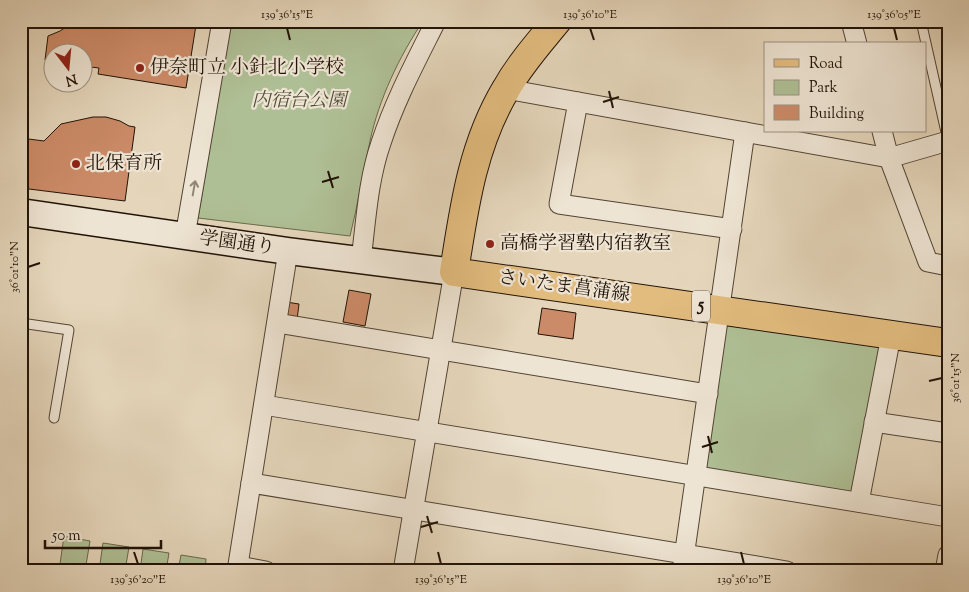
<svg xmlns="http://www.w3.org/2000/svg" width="969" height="592" font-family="'Sorts Mill Goudy','Noto Serif JP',serif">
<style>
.green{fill:#afbf95;stroke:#68694e}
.building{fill:#cc8b68;stroke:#211307}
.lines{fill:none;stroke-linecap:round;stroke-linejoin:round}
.lane-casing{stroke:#524434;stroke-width:11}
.street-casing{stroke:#524434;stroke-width:21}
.secondary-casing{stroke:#211307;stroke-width:29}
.primary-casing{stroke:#211307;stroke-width:30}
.lane{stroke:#eee4d3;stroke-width:9}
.street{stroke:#eee4d3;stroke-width:19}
.secondary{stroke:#eee4d3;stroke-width:26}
.primary{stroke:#e2bb7e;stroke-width:28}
.oneway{stroke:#928677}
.ticks{fill:none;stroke:#211307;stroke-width:2}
.poi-dot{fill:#8f2418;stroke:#eee4d3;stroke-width:2}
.labels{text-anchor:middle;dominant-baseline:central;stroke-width:4.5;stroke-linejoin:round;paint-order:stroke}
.shield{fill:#eee4d3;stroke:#5e5244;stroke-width:1}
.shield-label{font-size:18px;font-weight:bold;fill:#211307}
.poi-label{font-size:19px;fill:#211307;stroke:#eee4d3;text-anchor:start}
.park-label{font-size:19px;font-style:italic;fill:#534f39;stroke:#eee4d3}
.street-label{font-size:19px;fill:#211307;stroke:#eee4d3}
.neatline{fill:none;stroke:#211307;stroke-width:2}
.ticks-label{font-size:12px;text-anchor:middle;fill:#211307}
</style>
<rect width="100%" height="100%" fill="#e5d6bb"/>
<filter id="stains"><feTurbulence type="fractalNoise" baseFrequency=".004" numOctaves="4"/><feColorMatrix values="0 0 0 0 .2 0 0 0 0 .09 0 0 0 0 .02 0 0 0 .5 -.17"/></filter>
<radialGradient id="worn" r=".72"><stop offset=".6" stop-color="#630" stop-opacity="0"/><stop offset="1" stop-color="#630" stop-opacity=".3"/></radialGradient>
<g class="green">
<path d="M231,21H423C399,57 379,99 370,141C363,173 358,204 350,236L198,218Z"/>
<polygon points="721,309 891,336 859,502 696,476"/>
<polygon points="64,536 90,541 85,571 59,571"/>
<polygon points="103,543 129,547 125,571 99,571"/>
<polygon points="143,549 169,553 166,571 140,571"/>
<polygon points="181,555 206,559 205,571 178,571"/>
</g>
<g class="building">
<polygon points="72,21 175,21 196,25 186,88 98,74 99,68 82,66 82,52 52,52 52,61 45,60 48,36 60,31 69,25"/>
<polygon points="93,117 106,117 120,121 129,126 135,127 125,201 21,188 21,138 44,141 61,124"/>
<polygon points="349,290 371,294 365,326 343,322"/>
<polygon points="286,302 299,304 297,320 284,318"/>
<polygon points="542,308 576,313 573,339 538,334"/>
</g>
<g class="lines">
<defs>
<g id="lane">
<polyline points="921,21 948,141"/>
<polyline points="21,323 69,330 54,418"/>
</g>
<g id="street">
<polyline points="851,21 857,44"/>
<polyline points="506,89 889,158 948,141"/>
<polyline points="578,102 559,204 732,229"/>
<polyline points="882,131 889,158 928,262 948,266"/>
<polyline points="185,236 222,21"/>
<path d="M361,260C366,221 368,180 381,143C395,100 416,61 436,21"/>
<polyline points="277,323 708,394"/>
<polyline points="264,405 948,517"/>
<polyline points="874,422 948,433"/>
<polyline points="251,483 787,571"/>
<polyline points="859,502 891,336"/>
<polyline points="238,566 266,571"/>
<polyline points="237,571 288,251"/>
<polyline points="403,571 454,272"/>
<polyline points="682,571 745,132"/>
<polyline points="945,571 948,555"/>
</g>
<polyline id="secondary" points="21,212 288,251 454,272"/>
<path id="primary" d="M557,21C539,43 520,64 506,89C472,146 464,208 454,272L948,343"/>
</defs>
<use href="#lane" class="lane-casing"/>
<use href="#street" class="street-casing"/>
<use href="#secondary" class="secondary-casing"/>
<use href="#primary" class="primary-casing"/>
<use href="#lane" class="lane"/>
<use href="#street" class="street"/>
<use href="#secondary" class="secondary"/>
<use href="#primary" class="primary"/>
</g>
<defs><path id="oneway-shaft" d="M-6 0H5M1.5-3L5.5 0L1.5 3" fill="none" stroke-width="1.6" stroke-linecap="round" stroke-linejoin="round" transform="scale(1.25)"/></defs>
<use class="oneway" href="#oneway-shaft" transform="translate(194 188) rotate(-80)"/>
<path class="ticks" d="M287,28L290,40M590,28L594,40M894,28L897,40M609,91L613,108M603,102L619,97M328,171L333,188M322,182L339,177M28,267L40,263M929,381L942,378M708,436L712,453M702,447L718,442M427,516L432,533M421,527L438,522M134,552L138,564M438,552L441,564M741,552L744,564"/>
<g class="poi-dot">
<circle cx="140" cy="68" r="5"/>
<circle cx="76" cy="164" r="5"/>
<circle cx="490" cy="244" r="5"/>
</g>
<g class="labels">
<rect class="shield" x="692" y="290.5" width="18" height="31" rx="4"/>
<g class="shield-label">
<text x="701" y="306">5</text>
</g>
<g class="poi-label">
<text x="150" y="68">伊奈町立 小針北小学校</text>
<text x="86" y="164">北保育所</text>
<text x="500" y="244">高橋学習塾内宿教室</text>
</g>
<g class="park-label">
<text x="299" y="101">内宿台公園</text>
</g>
<g class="street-label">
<text transform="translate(237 244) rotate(8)">学園通り</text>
<text transform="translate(564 287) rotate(8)">さいたま菖蒲線</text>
</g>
</g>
<rect width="969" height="592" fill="none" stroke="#e5d6bb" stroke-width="55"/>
<rect x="764" y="42" width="162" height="90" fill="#eee4d3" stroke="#9c9081"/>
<rect x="774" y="59" width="25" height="8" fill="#e2bb7e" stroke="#9c9081"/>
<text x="809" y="68" font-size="15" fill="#211307">Road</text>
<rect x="774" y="80" width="25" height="15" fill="#afbf95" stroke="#9c9081"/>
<text x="809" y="92" font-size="15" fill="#211307">Park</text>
<rect x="774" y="105" width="25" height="15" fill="#cc8b68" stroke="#9c9081"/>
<text x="809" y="118" font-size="15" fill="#211307">Building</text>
<g transform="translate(68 68) rotate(164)"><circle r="24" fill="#eee4d3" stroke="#9c9081"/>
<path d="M0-4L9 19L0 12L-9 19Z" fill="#8f2418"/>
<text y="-8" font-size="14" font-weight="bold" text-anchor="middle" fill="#211307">N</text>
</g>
<path d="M45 540v8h116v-8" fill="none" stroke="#211307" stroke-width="2.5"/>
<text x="52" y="540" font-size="15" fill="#211307" stroke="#eee4d3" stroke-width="4" paint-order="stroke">50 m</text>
<rect x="28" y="28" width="914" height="536" class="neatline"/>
<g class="ticks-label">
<text x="287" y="18">139°36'15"E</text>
<text x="590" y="18">139°36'10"E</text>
<text x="894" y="18">139°36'05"E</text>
<text transform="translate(14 267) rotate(-90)" y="4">36°01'10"N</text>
<text transform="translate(955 378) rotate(-90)" y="4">36°01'15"N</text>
<text x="138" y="583">139°36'20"E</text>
<text x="441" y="583">139°36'15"E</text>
<text x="744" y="583">139°36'10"E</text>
</g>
<rect width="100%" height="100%" filter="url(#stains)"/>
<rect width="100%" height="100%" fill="url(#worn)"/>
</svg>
